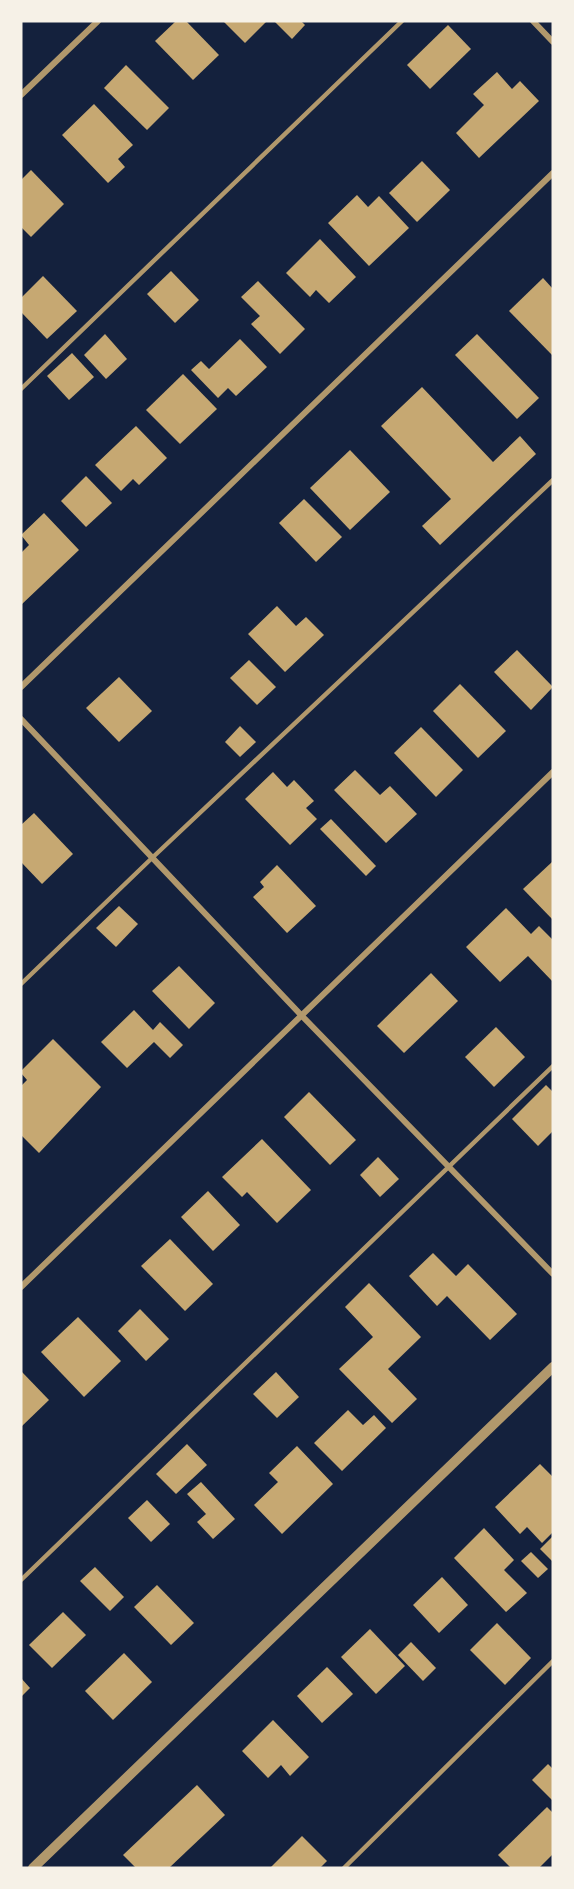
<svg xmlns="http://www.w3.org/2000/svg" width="574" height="1889" font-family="Karla,sans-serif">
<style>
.building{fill:#c6a872}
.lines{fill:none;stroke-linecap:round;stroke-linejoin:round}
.service{stroke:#b1986c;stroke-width:4.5}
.minor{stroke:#b1986c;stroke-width:6}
.tertiary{stroke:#b1986c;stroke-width:10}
</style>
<rect width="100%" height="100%" fill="#14213d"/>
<g class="building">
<polygon points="176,21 186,21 219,55 193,80 155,41"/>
<polygon points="223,21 267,21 245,43"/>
<polygon points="274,21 301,21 305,25 292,39"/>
<polygon points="448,25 471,49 430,89 407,65"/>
<polygon points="126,65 169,108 147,130 104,88"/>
<polygon points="497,72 512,89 520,81 539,101 479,158 456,133 484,105 473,94"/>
<polygon points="94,104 133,145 118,159 125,167 108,183 62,135"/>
<polygon points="422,161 450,190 417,222 389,193"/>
<polygon points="31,170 64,204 31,237 21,227 21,180"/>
<polygon points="357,195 368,207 379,196 409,228 369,266 328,223"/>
<polygon points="320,239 356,277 329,303 316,290 310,297 286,273"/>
<polygon points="171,271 199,300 175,323 147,294"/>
<polygon points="43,276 77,311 47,339 21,312 21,298"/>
<polygon points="543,278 553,289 553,356 509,311"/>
<polygon points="258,281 305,329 280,354 251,324 260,316 241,297"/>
<polygon points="105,334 127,359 106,379 84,355"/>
<polygon points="477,334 539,398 517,419 455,355"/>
<polygon points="240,339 267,367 236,396 228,388 218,398 191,370 201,361 209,369"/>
<polygon points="72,353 94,377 69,400 47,376"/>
<polygon points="183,374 217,409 180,444 146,410"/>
<polygon points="422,387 493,462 520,436 536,454 440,545 422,526 451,499 381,426"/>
<polygon points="136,426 167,458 139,485 133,479 121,491 95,465"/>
<polygon points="350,450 390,492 350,530 310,488"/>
<polygon points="86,476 112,503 86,527 61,501"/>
<polygon points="304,499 342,537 316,562 279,523"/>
<polygon points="44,513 79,550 21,605 21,553 29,545 21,535"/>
<polygon points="277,606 296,626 306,617 324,635 285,672 248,634"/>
<polygon points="517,650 553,687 531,710 494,672"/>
<polygon points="249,660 276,687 257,705 230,678"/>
<polygon points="119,677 152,711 119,742 86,708"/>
<polygon points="460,684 506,731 478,758 433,711"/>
<polygon points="240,726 256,742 240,757 225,742"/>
<polygon points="421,727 463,770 436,797 394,753"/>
<polygon points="355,770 380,795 390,786 417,814 386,843 334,790"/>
<polygon points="273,772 287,787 294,780 314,801 306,808 317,819 290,845 245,799"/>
<polygon points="34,813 73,854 42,884 21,862 21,825"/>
<polygon points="331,819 376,866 366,876 320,829"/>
<polygon points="552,862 553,863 553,920 523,889"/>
<polygon points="277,865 316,906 287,933 253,897 264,887 260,882"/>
<polygon points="119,906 138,924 116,947 96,928"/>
<polygon points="506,908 531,934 539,926 553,940 553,982 528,956 500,982 466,947"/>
<polygon points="179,966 215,1003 189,1029 152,991"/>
<polygon points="431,973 458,1001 404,1053 377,1026"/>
<polygon points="134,1010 153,1030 160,1022 183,1045 170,1058 154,1042 127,1068 101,1042"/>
<polygon points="496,1027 525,1057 494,1087 465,1057"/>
<polygon points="53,1039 101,1087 39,1153 21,1135 21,1086 27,1080 21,1073 21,1071"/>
<polygon points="546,1085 553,1092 553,1131 538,1146 512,1119"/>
<polygon points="309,1092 356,1140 330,1165 284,1117"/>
<polygon points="262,1139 311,1190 277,1223 247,1192 242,1197 222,1177"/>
<polygon points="378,1157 399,1179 380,1197 360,1175"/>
<polygon points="208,1191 240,1225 213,1251 181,1217"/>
<polygon points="170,1239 213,1284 185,1311 141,1266"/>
<polygon points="433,1253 456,1276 468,1264 517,1314 490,1340 447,1296 437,1306 409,1276"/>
<polygon points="369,1283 421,1337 388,1369 417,1399 392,1423 339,1369 373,1337 345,1307"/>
<polygon points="140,1309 169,1339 146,1361 118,1331"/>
<polygon points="78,1317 121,1361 84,1397 41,1352"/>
<polygon points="22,1372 49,1400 21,1427 21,1373"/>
<polygon points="276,1372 299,1397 277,1418 253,1394"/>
<polygon points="348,1410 363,1425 374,1415 386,1428 342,1471 314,1443"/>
<polygon points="187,1444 207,1465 176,1494 156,1474"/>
<polygon points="297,1446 333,1484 282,1534 254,1505 278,1482 269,1473"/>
<polygon points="540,1464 553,1477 553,1532 542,1543 527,1527 520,1534 495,1507"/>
<polygon points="201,1482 235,1519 213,1539 197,1522 206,1514 187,1494"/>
<polygon points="147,1500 170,1524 151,1542 128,1518"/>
<polygon points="484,1528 514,1560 504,1570 527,1593 506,1612 454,1558"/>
<polygon points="553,1536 553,1562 540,1549"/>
<polygon points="531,1552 548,1569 538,1578 521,1561"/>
<polygon points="95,1567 124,1597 110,1611 80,1581"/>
<polygon points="442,1577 468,1605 439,1633 413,1605"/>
<polygon points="157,1585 194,1623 171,1645 134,1607"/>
<polygon points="63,1612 86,1635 52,1668 29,1645"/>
<polygon points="497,1623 531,1658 505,1685 470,1650"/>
<polygon points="370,1629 405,1666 376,1694 341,1657"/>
<polygon points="411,1642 436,1668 423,1681 398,1655"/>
<polygon points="124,1653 152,1682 113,1720 85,1691"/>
<polygon points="327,1667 353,1694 322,1723 297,1696"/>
<polygon points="21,1678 30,1688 21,1697"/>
<polygon points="273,1720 309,1757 290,1776 281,1765 268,1778 242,1751"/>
<polygon points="548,1764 553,1769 553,1801 532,1780"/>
<polygon points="197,1785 225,1815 169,1868 136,1868 123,1855"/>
<polygon points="547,1807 553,1813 553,1854 539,1868 511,1868 498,1855"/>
<polygon points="302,1836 327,1861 320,1868 270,1868"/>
</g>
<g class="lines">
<g class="service">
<polyline points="21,389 402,21"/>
<polyline points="21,984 152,858 553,480"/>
<polyline points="21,1580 553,1066"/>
<polyline points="344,1868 553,1661"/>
</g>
<g class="minor">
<polyline points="533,21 553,42"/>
<polyline points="21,95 98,21"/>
<polyline points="21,687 553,173"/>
<polyline points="21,719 302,1016 553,1274"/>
<polyline points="21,1287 553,772"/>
</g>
<polyline class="tertiary" points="33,1868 553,1367"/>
</g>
<rect width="574" height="1889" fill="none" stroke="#f6f1e7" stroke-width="45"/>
</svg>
